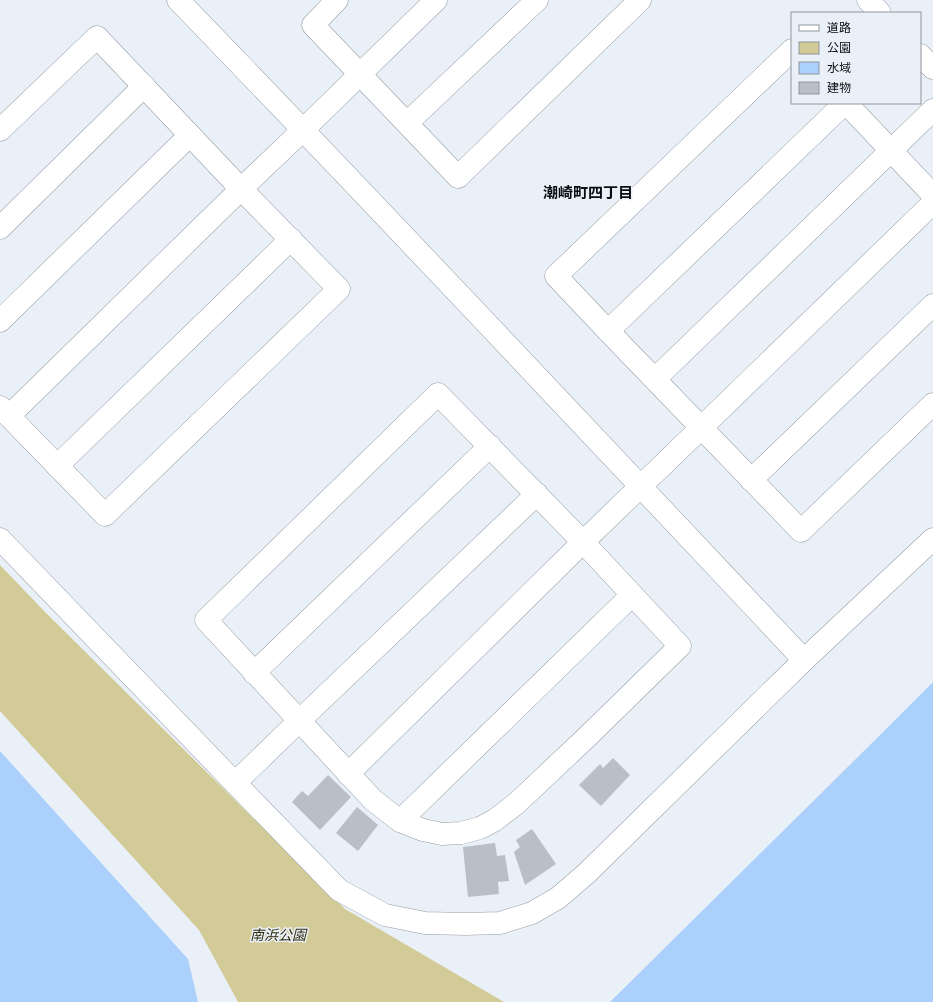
<svg xmlns="http://www.w3.org/2000/svg" width="933" height="1002" font-family="'Roboto Serif','Noto Sans JP',serif">
<style>
.green{fill:#d3cb97}
.water{fill:#abd0fb}
.building{fill:#b8bfc7}
.lines{fill:none;stroke-linecap:round;stroke-linejoin:round}
.minor-casing{stroke:#979da5;stroke-width:23}
.minor{stroke:#fff;stroke-width:22}
.labels{text-anchor:middle;dominant-baseline:central;stroke-width:3;stroke-linejoin:round;paint-order:stroke}
.park-label{font-size:14px;font-style:italic;fill:#302b0b;stroke:#e9f0f8}
.neighbourhood-label{font-size:15px;font-weight:bold;fill:#0a0c0f;stroke:#e9f0f8}
</style>
<rect width="100%" height="100%" fill="#e9f0f8"/>
<polygon class="green" points="0,565 46,613 345,909 504,1002 238,1002 199,930 0,711"/>
<g class="water">
<polygon points="933,682 933,1002 610,1002 873,742"/>
<polygon points="0,751 188,959 198,1002 0,1002"/>
</g>
<g class="building">
<polygon points="613,758 630,775 601,806 579,785 600,764 603,768"/>
<polygon points="328,775 351,797 320,830 292,802 302,791 308,796"/>
<polygon points="357,807 378,825 358,851 336,833"/>
<polygon points="532,829 556,864 525,885 514,852 520,847 516,840"/>
<polygon points="495,843 497,856 505,855 509,881 498,882 499,894 468,897 463,847"/>
</g>
<g class="lines">
<defs>
<g id="minor">
<path d="M178,0C389,218 596,439 804,660"/>
<polyline points="337,0 313,25 458,177 640,0"/>
<polyline points="868,0 880,13"/>
<polyline points="792,50 556,276 608,331 801,531 933,404"/>
<polyline points="920,55 933,68"/>
<polyline points="846,103 933,195"/>
<polyline points="407,123 537,0"/>
<polyline points="0,130 97,37 241,189 339,289 105,515 0,407"/>
<polyline points="0,228 144,86"/>
<polyline points="0,321 190,135"/>
<polyline points="608,331 845,103"/>
<polyline points="655,379 933,110"/>
<polygon points="438,394 583,542 680,646 589,735 517,803 495,820 480,828 461,833 442,834 423,830 400,821 373,800 206,620"/>
<polyline points="9,416 241,189 304,129 436,0"/>
<polyline points="57,466 291,239"/>
<polyline points="751,480 933,305"/>
<polyline points="0,539 235,783 339,890 385,915 425,923 465,924 500,923 532,913 558,898 587,873 804,660 933,539"/>
<polyline points="254,673 490,446"/>
<polyline points="348,774 583,542 701,428 933,203"/>
<polyline points="235,783 299,721 537,494"/>
<polyline points="400,821 632,595"/>
</g>
</defs>
<use href="#minor" class="minor-casing"/>
<use href="#minor" class="minor"/>
</g>
<g class="labels">
<g class="park-label">
<text x="278" y="935">南浜公園</text>
</g>
<g class="neighbourhood-label">
<text x="588" y="193">潮崎町四丁目</text>
</g>
</g>
<rect x="791" y="12" width="130" height="92" fill="#e9f0f8" stroke="#90959b"/>
<rect x="799" y="25" width="20" height="6" fill="#ffffff" stroke="#90959b"/>
<text x="827" y="32" font-size="12" fill="#0a0c0f">道路</text>
<rect x="799" y="42" width="20" height="12" fill="#d3cb97" stroke="#90959b"/>
<text x="827" y="52" font-size="12" fill="#0a0c0f">公園</text>
<rect x="799" y="62" width="20" height="12" fill="#abd0fb" stroke="#90959b"/>
<text x="827" y="72" font-size="12" fill="#0a0c0f">水域</text>
<rect x="799" y="82" width="20" height="12" fill="#b8bfc7" stroke="#90959b"/>
<text x="827" y="92" font-size="12" fill="#0a0c0f">建物</text>
</svg>
